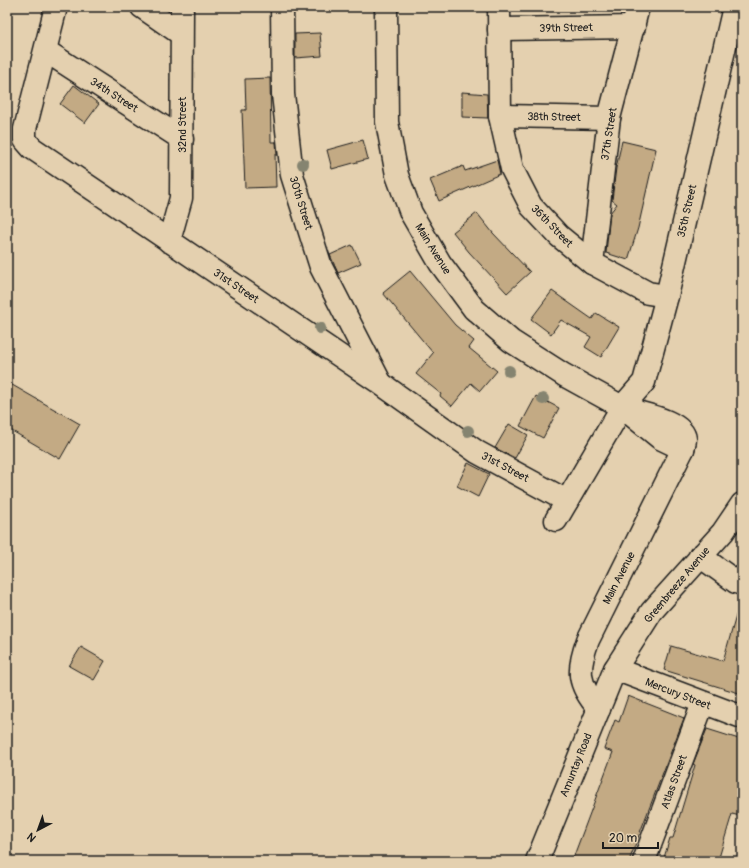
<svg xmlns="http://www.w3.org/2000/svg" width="749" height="868" font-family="Pangolin,sans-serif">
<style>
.building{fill:#c3aa84;stroke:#1c1c1c}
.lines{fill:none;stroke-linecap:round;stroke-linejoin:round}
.minor-casing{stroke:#1c1c1c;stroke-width:25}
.minor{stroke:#e4d0af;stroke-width:22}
.tree{fill:#858470}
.labels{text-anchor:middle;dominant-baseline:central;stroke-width:3.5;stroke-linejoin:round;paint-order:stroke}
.street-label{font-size:11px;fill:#1c1c1c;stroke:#e4d0af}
</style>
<rect width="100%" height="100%" fill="#e4d0af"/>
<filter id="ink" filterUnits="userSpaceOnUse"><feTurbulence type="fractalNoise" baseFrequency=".025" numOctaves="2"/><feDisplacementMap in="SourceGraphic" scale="8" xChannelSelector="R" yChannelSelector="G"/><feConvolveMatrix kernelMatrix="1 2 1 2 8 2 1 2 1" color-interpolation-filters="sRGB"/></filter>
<g filter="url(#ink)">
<g class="building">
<polygon points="320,33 322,56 295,58 295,34"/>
<polygon points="270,78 271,142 276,142 277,155 275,155 276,187 245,188 242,110 246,110 245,79"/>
<polygon points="74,85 99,104 85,123 60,104"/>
<polygon points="462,92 487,94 488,118 462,117"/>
<polygon points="363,140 368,159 332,169 327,150"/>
<polygon points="622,141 656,149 638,228 628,260 606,253 610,213 617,204 612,200 616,168"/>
<polygon points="497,160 500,174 439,201 430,180 463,166 465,171"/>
<polygon points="477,213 493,233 530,272 507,293 469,252 453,232"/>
<polygon points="352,245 361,263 338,273 330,255"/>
<polygon points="410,271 455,325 474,341 469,348 497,371 480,391 471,383 452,406 440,396 441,394 416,374 433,353 383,293"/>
<polygon points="552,291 592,319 596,313 619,327 601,357 585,347 591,337 561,320 551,334 531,319"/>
<polygon points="7,382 80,424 60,459 7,428"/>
<polygon points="536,396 559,408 543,438 520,426"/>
<polygon points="509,424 528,435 515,458 495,448"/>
<polygon points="468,463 489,474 478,497 457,486"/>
<polygon points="738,609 742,609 742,694 664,670 671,646 723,661"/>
<polygon points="81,647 105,661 94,680 69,666"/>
<polygon points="628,696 684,718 629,861 572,861 613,752 604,749 615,720 619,722"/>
<polygon points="707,729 742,740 742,807 740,816 732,814 718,861 663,861 670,838 673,838 695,765 693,764"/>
</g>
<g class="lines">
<defs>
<g id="minor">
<polyline points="56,7 25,129 25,140 32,148 380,383 477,452 567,501"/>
<polyline points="142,7 181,34"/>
<polyline points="282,7 283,94 292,175 321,267 380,382"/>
<polyline points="386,7 387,122 397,175 411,213 440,263 474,309 511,341 564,375 622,407 660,438 683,449"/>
<polyline points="499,7 500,116 512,169 531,206 559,236 592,263 648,293 667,296"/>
<polyline points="499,29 634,27"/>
<polyline points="46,51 182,139"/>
<polyline points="500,116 609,118"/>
<polyline points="169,241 181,198 182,7"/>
<polyline points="592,263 609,118 638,7"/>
<polyline points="556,520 622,407 644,382 667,296 734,7"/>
<polyline points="700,556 736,582 742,584"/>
<polyline points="615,669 742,717"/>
<path d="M599,709C577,684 577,670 588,640L683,449C684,446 685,442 685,439C683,422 647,415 633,411"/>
<polyline points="537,861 615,669 652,611 723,532 742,504"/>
<polyline points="644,861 703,703"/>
</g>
</defs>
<use href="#minor" class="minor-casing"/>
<use href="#minor" class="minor"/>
</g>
<g class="tree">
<circle cx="303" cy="164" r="6"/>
<circle cx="320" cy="328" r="6"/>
<circle cx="509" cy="371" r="6"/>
<circle cx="543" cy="399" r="6"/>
<circle cx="468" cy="431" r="6"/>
</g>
</g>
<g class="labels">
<g class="street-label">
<text transform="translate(566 28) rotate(-1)">39th Street</text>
<text transform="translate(114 95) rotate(33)">34th Street</text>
<text transform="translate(554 117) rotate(1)">38th Street</text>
<text transform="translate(182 125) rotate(-90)">32nd Street</text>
<text transform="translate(609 134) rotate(-81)">37th Street</text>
<text transform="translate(301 203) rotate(73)">30th Street</text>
<text transform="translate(687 211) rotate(-77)">35th Street</text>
<text transform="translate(552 226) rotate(46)">36th Street</text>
<text transform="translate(433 249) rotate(58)">Main Avenue</text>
<text transform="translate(236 286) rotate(34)">31st Street</text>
<text transform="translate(505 467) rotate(28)">31st Street</text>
<text transform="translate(619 578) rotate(-63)">Main Avenue</text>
<text transform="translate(677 585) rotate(-50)">Greenbreeze Avenue</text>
<text transform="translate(678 694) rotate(21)">Mercury Street</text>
<text transform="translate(576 765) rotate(-68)">Amuntay Road</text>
<text transform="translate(674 782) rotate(-70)">Atlas Street</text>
</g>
</g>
<rect width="749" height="868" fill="none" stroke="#e4d0af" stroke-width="24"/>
<rect x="12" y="12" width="725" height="844" fill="none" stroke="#1c1c1c" stroke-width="1.5" filter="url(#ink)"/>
<g transform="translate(38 830) rotate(221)" stroke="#e4d0af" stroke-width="3" paint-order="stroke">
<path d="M0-3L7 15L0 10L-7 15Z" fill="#1c1c1c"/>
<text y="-6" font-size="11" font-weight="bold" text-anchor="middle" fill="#1c1c1c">N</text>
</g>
<path d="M603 842v6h55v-6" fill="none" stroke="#1c1c1c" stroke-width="2"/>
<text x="609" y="842" font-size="12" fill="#1c1c1c" stroke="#e4d0af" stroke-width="3" paint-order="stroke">20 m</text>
</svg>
